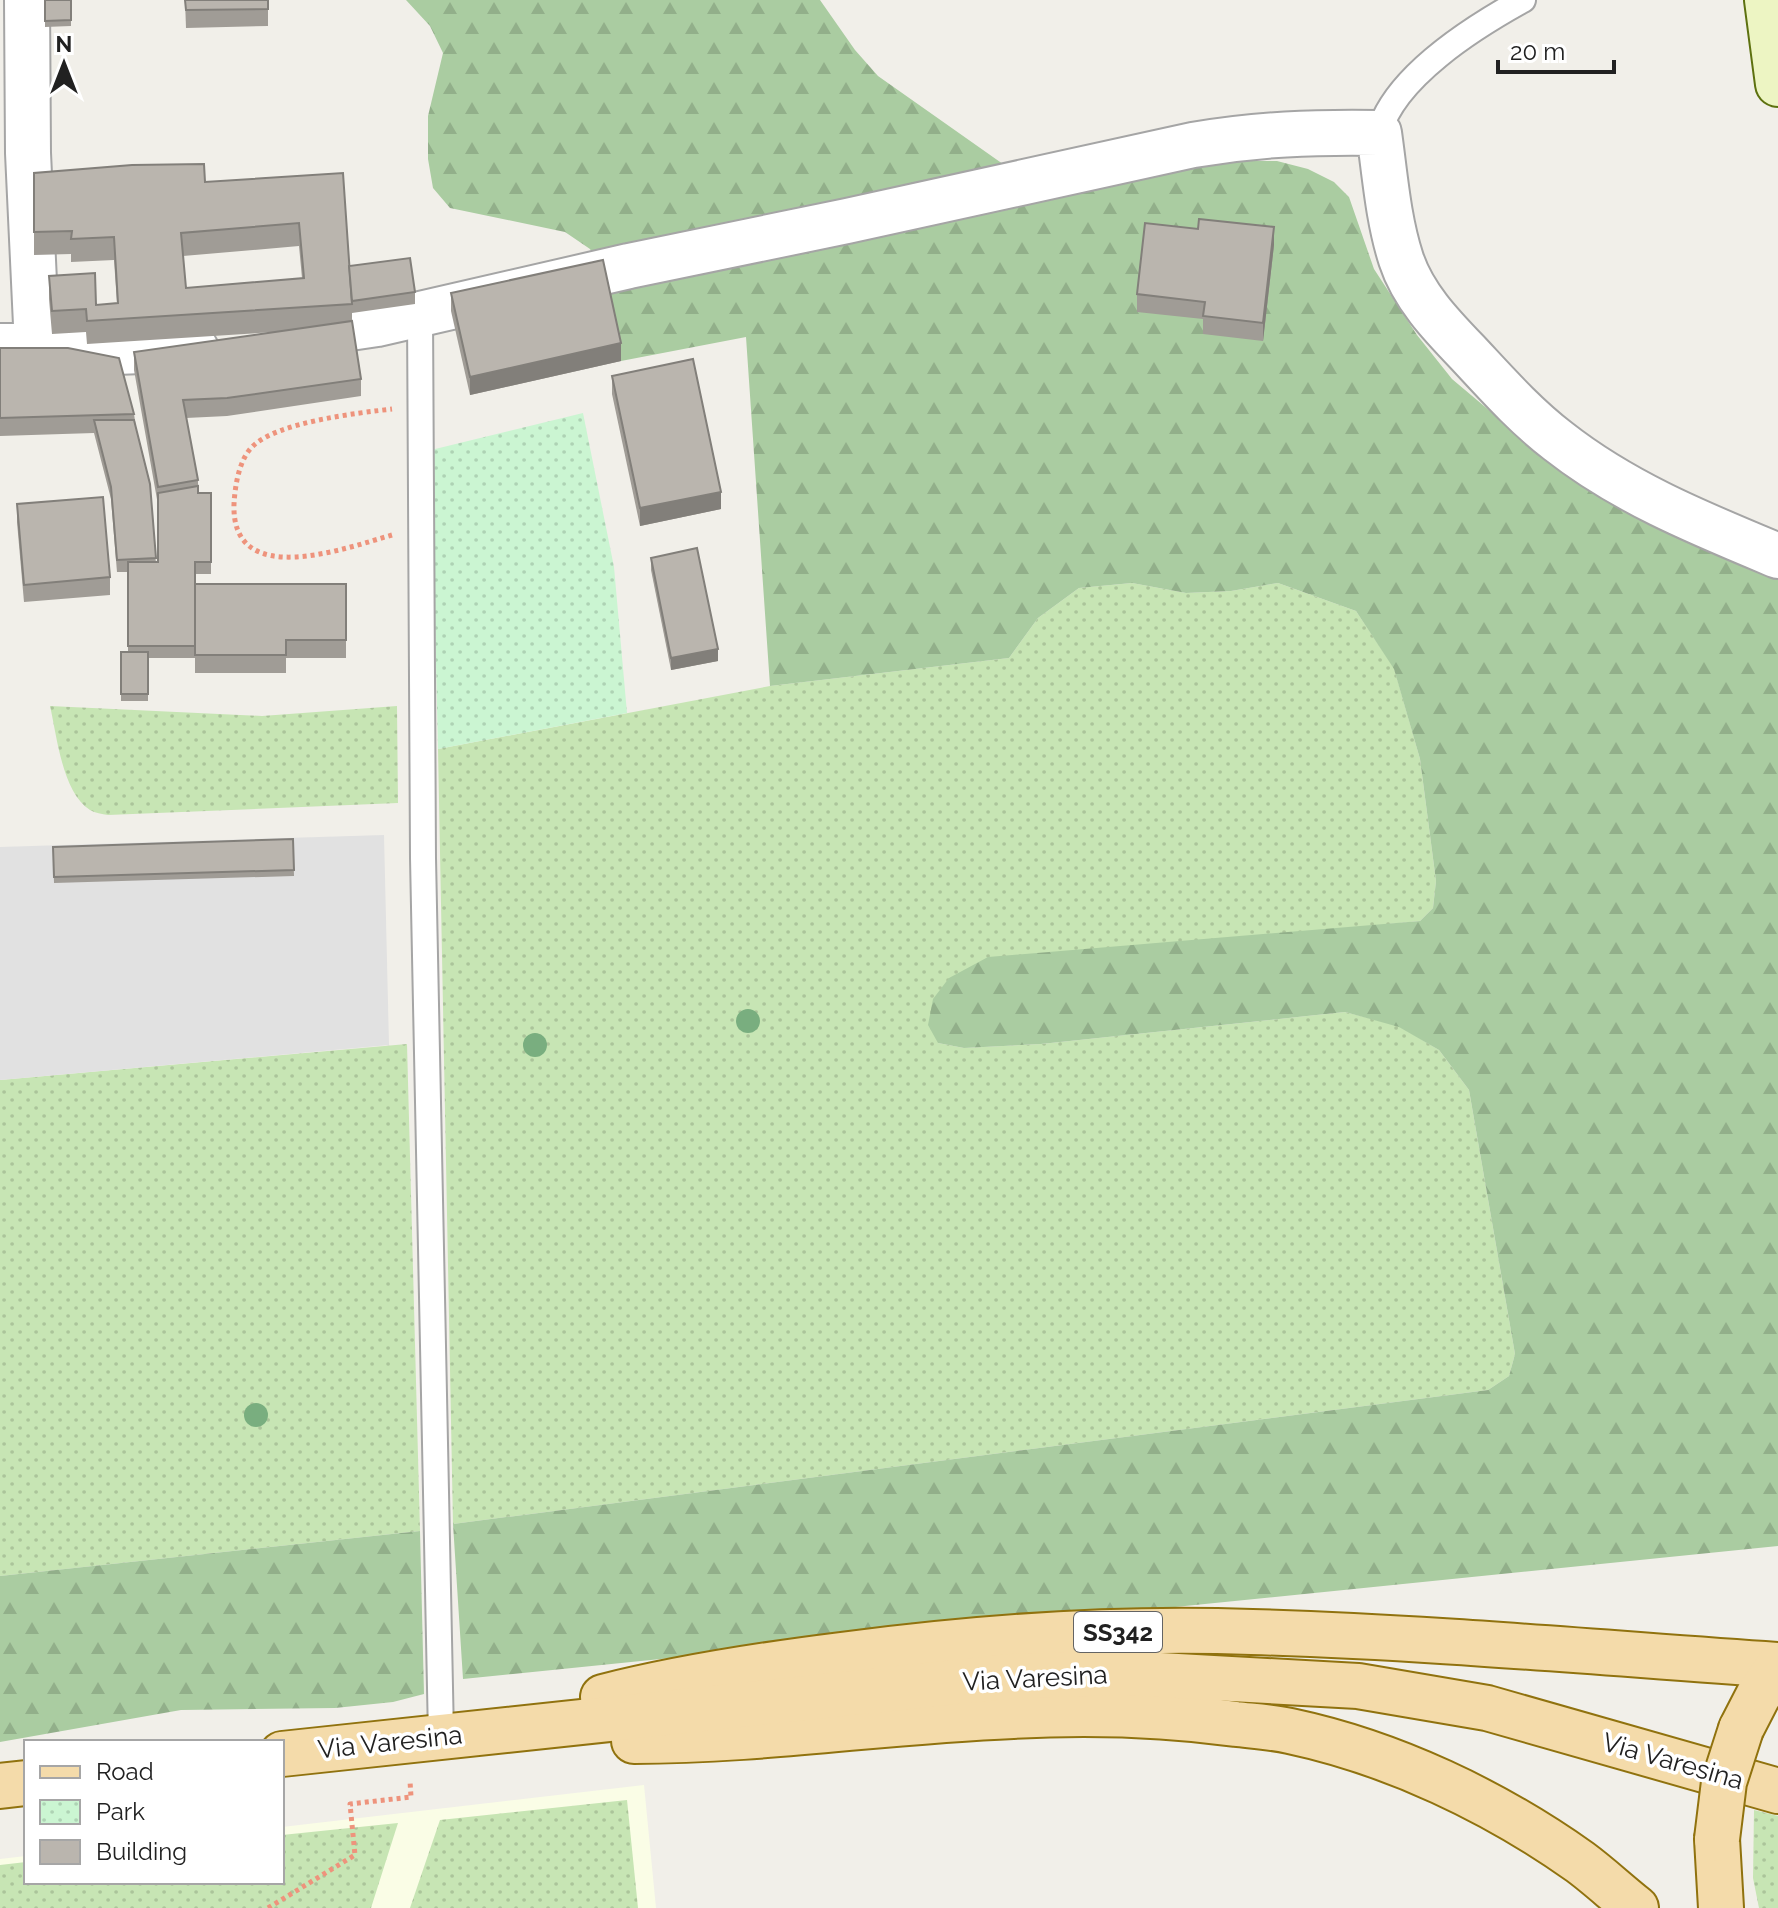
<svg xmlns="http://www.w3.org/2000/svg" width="1778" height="1908" font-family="Raleway,sans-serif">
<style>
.education{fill:#fafde6}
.grass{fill:url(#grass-dots)}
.forest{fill:url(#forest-firs)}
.park{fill:url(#park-dots)}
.parking{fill:#e1e1e1}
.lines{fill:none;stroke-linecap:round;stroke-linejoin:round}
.service-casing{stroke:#a5a5a5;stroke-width:28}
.minor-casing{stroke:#a5a5a5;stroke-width:48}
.secondary-casing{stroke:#5d710f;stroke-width:48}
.primary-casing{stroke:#90720e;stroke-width:48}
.path{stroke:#ee937c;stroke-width:5;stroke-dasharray:4 4;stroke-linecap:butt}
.service{stroke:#fff;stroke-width:24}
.minor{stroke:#fff;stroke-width:44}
.secondary{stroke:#edf5c3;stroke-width:44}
.primary{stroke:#f4dbaa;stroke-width:44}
.primary-bridge-casing{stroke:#90720e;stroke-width:48;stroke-linecap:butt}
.primary-bridge{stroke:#f4dbaa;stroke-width:44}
.tree{fill:#79ae7f}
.wall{fill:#a09c96;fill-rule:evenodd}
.shaded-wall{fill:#827f7a}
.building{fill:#bab5ae;stroke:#827f7a;stroke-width:2;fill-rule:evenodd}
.labels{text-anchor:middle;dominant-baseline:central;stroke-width:7;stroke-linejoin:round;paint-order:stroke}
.shield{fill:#fff;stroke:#646464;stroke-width:2}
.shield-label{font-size:24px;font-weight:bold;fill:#212121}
.street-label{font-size:26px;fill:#212121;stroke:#fff}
</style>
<defs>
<pattern id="grass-dots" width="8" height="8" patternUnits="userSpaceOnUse" patternTransform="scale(2)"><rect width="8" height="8" fill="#c7e5b4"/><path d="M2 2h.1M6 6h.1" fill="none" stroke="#abc49a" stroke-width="1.8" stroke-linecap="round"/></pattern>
<pattern id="forest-firs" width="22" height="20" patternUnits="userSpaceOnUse" patternTransform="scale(2)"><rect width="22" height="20" fill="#aacca1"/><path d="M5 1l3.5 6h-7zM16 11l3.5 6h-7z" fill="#92af8a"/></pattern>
<pattern id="park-dots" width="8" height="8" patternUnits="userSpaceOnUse" patternTransform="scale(2)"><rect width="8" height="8" fill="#cbf5d2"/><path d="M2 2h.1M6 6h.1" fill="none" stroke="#aed2b4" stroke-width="1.8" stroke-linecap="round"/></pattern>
</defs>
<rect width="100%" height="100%" fill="#f1efe9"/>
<polygon class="education" points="644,1785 656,1908 0,1908 0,1859 26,1856 26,1882 282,1882 282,1827"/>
<g class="grass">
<polygon points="1132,583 1186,593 1231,591 1278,583 1356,611 1394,668 1420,759 1436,881 1433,908 1420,921 1389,924 938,1043 964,1048 1041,1044 1345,1012 1399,1026 1439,1050 1469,1090 1515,1354 1509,1376 1488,1390 453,1524 438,749 770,686 1009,658 1038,618 1079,588"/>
<path d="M50,706L262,716L397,706L398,803L108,815C102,814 95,813 90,810C62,792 57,736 50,706Z"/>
<polygon points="407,1044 420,1531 0,1576 0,1080"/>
<polygon points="627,1800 638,1908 410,1908 440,1820"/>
<polygon points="1754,1810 1778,1816 1778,1908 1759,1908 1753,1878"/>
<polygon points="398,1823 371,1908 0,1908 0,1865 26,1862 26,1882 282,1882 282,1835"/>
</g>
<g class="forest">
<polygon points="406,0 820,0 855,50 878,76 1010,169 599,266 590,249 565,232 450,208 433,188 428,159 428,116 443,53 430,26"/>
<polygon points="1244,161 1277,161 1308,169 1334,182 1349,197 1374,269 1417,335 1452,379 1522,438 1778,573 1778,1546 463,1679 453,1524 1488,1390 1509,1376 1515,1354 1469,1090 1439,1050 1399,1027 1345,1012 1041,1044 964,1048 938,1043 928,1025 933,999 949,978 988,957 1420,921 1433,908 1436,881 1420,759 1394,669 1356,611 1278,583 1231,591 1186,593 1132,583 1079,588 1038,618 1009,658 770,686 746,337 621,361 603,278 1199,166"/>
<polygon points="420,1531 424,1694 393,1702 335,1708 181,1710 0,1742 0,1576"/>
</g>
<polygon class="park" points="583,413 614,567 627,713 438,749 431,450"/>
<polygon class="parking" points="384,835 389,1045 0,1080 0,847"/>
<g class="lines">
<defs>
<g id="service">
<path d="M1379,133C1394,77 1474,27 1523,0"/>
<polyline points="420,314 423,858 441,1736"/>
</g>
<g id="minor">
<polyline points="27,0 28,153 37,346 116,352 196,349"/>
<path d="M296,336L377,324L629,266L847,221L1193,145C1258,134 1313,132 1379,133C1385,175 1388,219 1401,259C1413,296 1441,325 1467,352C1496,383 1524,415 1558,441C1624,493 1701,524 1778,556"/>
<polyline points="0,346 37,346"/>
</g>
<polyline id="secondary" points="1767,0 1778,84"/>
<g id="primary">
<path d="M603,1697C681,1677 761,1665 841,1655C977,1637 1115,1627 1252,1632C1427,1637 1603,1653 1778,1665"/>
<polyline points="1741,1729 1758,1696 1778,1666"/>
<path d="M634,1741C761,1741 886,1721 1013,1716C1088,1712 1162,1714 1236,1724C1254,1726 1272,1727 1290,1731C1393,1753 1494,1801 1580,1862C1599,1876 1617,1893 1636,1908"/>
<polyline points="282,1754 1012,1676 1124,1673 1358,1686 1487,1708 1778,1791"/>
<polyline points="0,1786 26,1783"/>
<polyline points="1717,1839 1721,1908"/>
</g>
</defs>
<use href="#service" class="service-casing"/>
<use href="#minor" class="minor-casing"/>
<use href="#secondary" class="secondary-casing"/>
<use href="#primary" class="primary-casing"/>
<g class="path">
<path d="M392,535C346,548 231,591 234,504C235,486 239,460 252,447C276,422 358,413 392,409"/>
<polyline points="268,1908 355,1855 350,1804 411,1797 410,1781"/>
</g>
<use href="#service" class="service"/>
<use href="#minor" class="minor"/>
<use href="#secondary" class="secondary"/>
<use href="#primary" class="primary"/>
<defs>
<polyline id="primary-bridge" points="1717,1839 1724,1782 1741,1729"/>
</defs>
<use href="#primary-bridge" class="primary-bridge-casing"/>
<use href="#primary-bridge" class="primary-bridge"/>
</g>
<g class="tree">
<circle cx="748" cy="1021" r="12"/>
<circle cx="535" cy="1045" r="12"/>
<circle cx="256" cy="1415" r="12"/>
</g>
<g class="wall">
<polygon points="45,0 71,0 71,26 45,27"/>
<polygon points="185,0 268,0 268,26 186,28"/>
<path d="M34,173L205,182L343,173L349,266L415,292V304L352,313V321L361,379V396L227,416L186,418L198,480V493H211V574H195V584H346V658H286V673H195V658H148V701H121V652H128V572H117L111,499L94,433L0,436V348L134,414L156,562H158V505L134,370V352L274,332L87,344L86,332L52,334L49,299V276L96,305L117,303L114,260L71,262V254L34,255ZM299,246L302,278L186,288L183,256Z"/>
<polygon points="1274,245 1263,341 1203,334 1203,319 1137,312 1137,294"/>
<polygon points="451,293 621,361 470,395 451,311"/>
<polygon points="612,376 721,509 640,526 612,394"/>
<polygon points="17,504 110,577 110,595 24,602 17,522"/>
<polygon points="651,558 718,661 671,670 651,570"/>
<polygon points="293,839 294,876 54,883 53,847"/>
</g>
<g class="shaded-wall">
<polygon points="1274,227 1274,245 1263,341 1263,323"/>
<polygon points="621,343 621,361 470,395 470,377"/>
<polygon points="721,492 721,509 640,526 640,508"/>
<polygon points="718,649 718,661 671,670 671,658"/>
</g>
<g class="building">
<polygon points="45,0 71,0 71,20 45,21"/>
<polygon points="185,0 268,0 268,9 186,10"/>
<path d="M204,164L205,182L343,173L352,304L87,321L86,309L52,311L49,276L95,273L96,305L118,303L114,237L71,239L72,231L34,232V173L132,165ZM299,223L304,278L186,288L181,233Z"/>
<polygon points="1199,219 1274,227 1263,323 1203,316 1205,302 1137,294 1145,223 1198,229"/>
<polygon points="410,258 415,292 352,301 349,266"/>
<polygon points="603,260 621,343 470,377 451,293"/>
<polygon points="352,321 361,379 227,398 183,400 198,480 158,487 134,352"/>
<polygon points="0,348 68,348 119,358 134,414 0,418"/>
<polygon points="693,359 721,492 640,508 612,376"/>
<polygon points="94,420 134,420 150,484 156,558 117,560 111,487"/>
<polygon points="198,486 198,493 211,493 211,562 195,562 195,646 128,646 128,562 158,562 158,493"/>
<polygon points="103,497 110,577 24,585 17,504"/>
<polygon points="697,548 718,649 671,658 651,558"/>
<polygon points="195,584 346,584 346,640 286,640 286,655 195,655"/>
<rect x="121" y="652" width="27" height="42"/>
<polygon points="293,839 294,870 54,877 53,847"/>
</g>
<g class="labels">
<rect class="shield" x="1074" y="1612" width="88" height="40" rx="6"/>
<g class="shield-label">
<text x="1118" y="1632">SS342</text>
</g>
<g class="street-label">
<text transform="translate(1035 1678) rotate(-3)">Via Varesina</text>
<text transform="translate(390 1742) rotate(-6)">Via Varesina</text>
<text transform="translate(1673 1761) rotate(16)">Via Varesina</text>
</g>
</g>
<rect x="24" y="1740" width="260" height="144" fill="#ffffff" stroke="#a6a6a6" stroke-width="2"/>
<rect x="40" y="1766" width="40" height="12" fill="#f4dbaa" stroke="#a6a6a6" stroke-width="2"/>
<text x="96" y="1780" font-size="24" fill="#212121">Road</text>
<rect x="40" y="1800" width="40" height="24" fill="url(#park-dots)" stroke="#a6a6a6" stroke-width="2"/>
<text x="96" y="1820" font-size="24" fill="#212121">Park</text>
<rect x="40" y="1840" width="40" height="24" fill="#bab5ae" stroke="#a6a6a6" stroke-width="2"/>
<text x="96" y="1860" font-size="24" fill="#212121">Building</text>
<g transform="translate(64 64)" stroke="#ffffff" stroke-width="6" paint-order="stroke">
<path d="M0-6L14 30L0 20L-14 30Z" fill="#212121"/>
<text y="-12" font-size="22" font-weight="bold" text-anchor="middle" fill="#212121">N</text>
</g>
<path d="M1498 60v12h116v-12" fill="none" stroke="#212121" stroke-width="4"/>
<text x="1510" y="60" font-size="24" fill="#212121" stroke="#ffffff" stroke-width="6" paint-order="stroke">20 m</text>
</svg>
